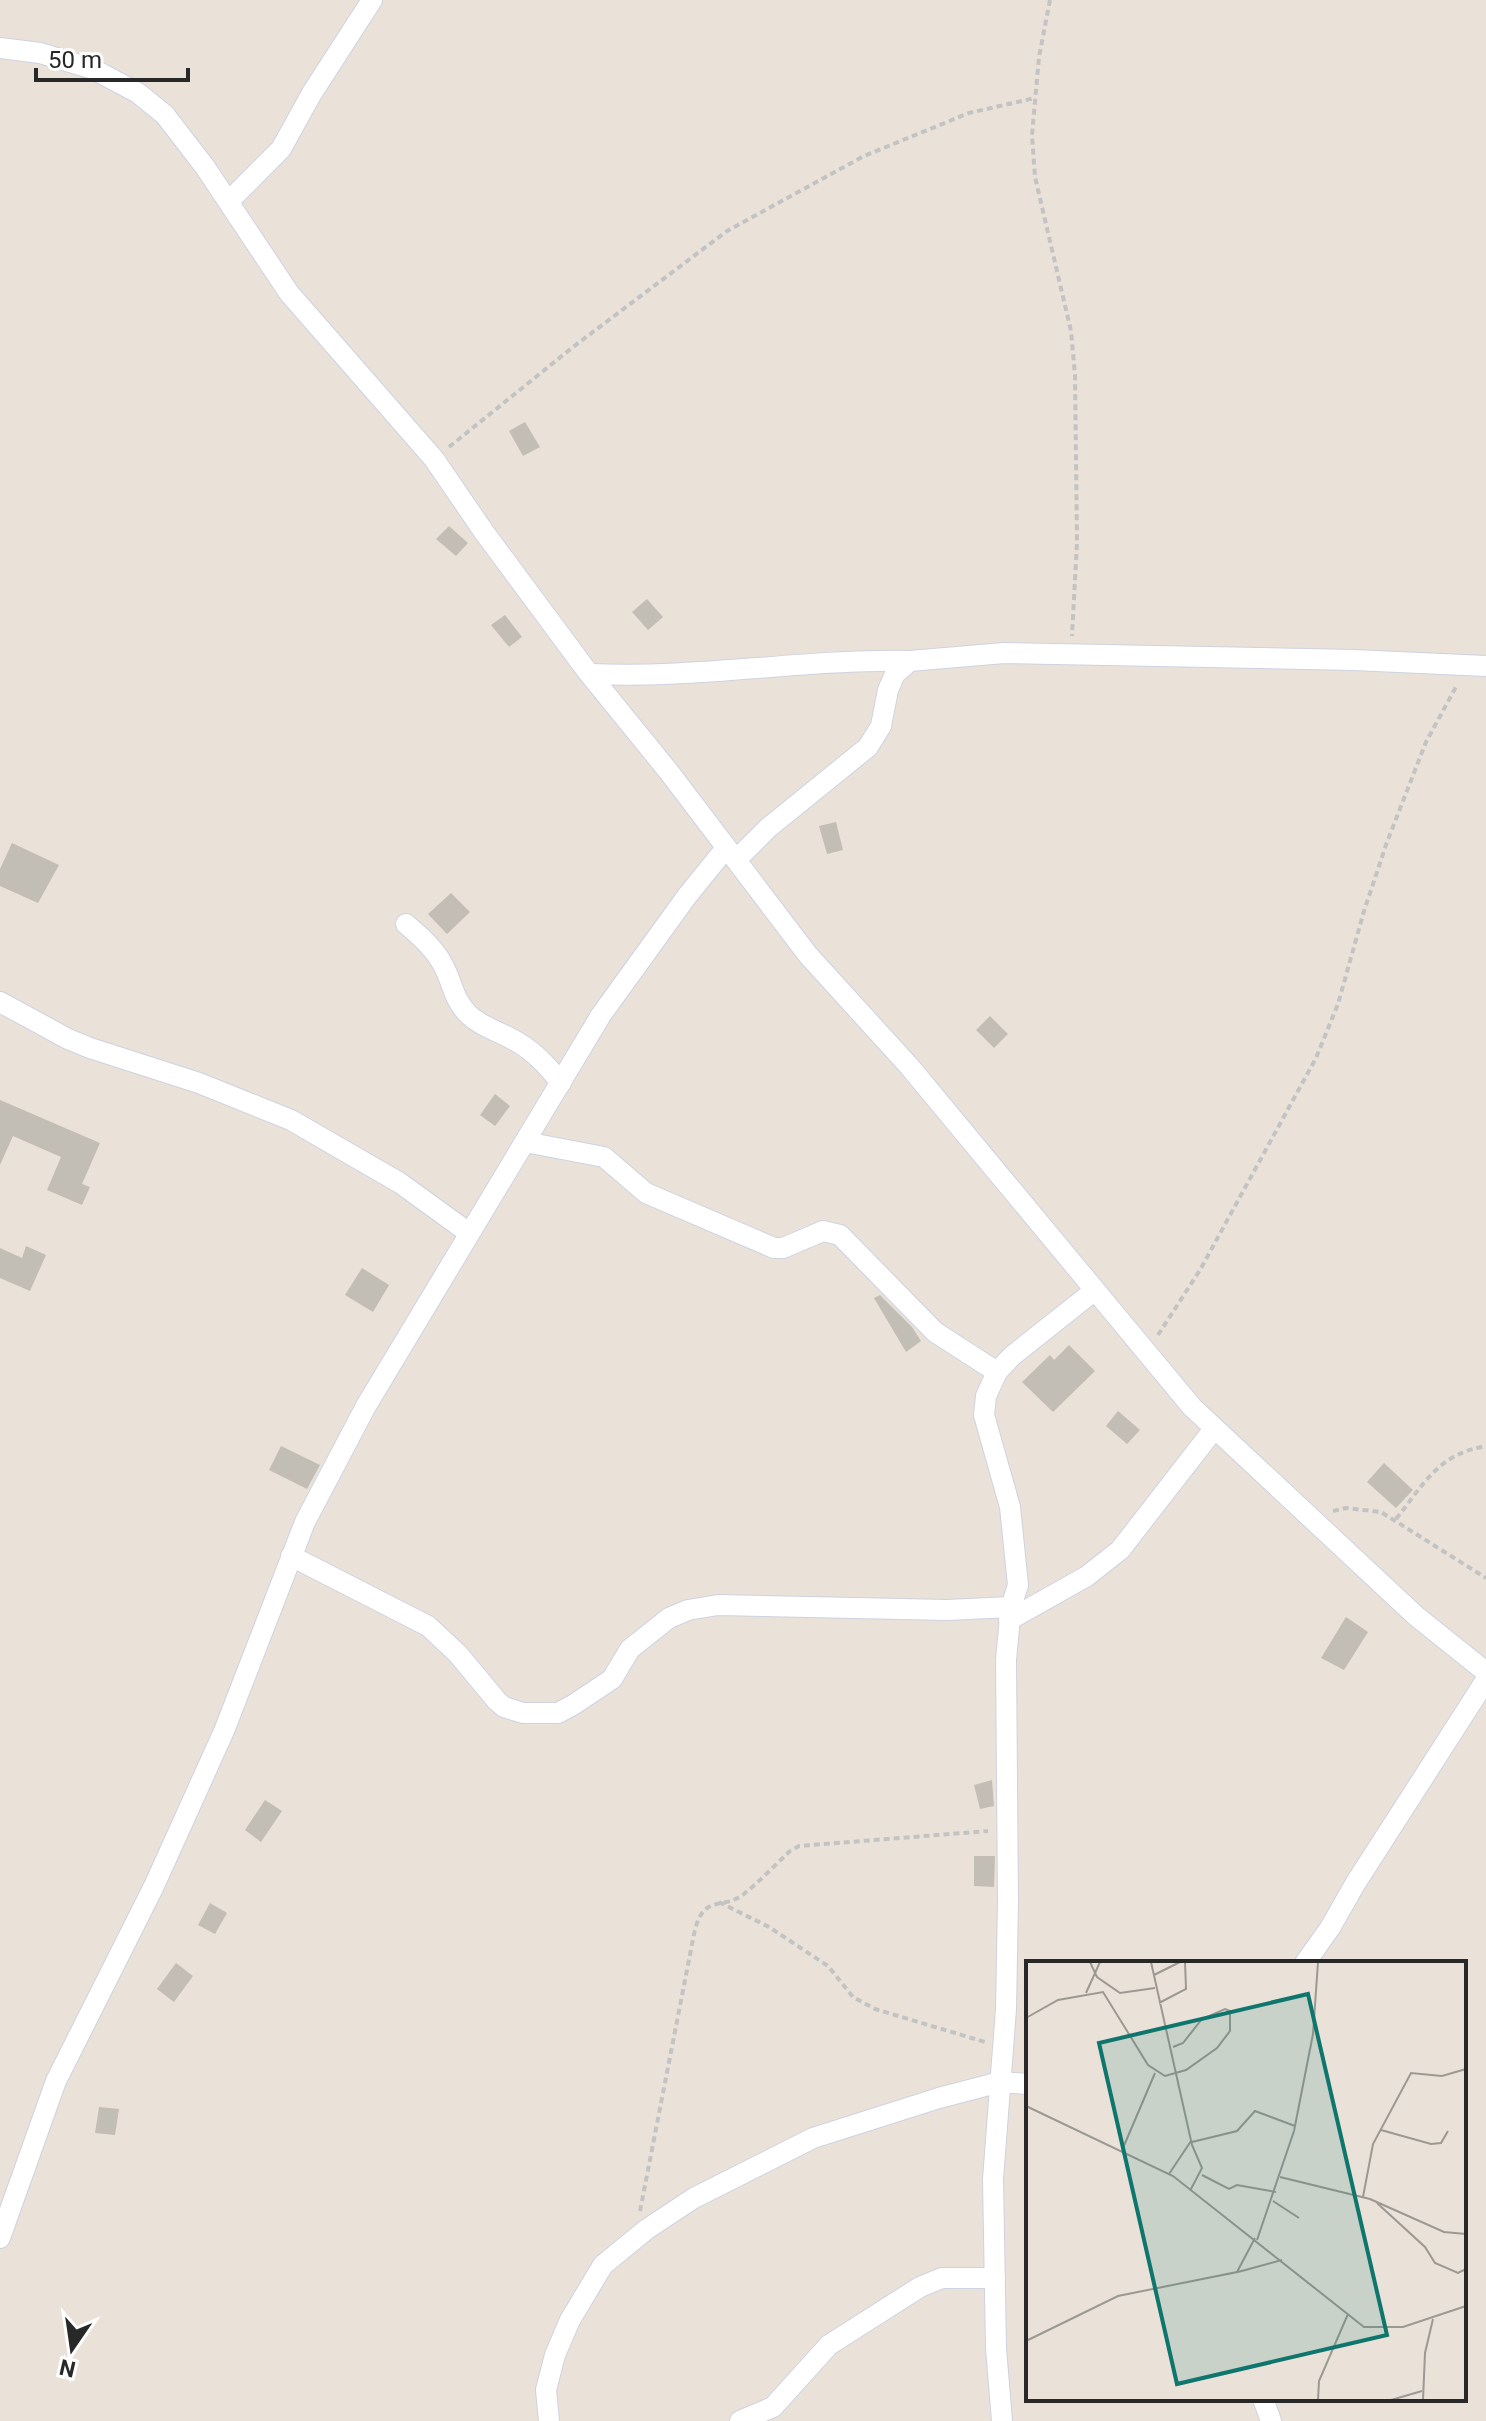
<svg xmlns="http://www.w3.org/2000/svg" width="1486" height="2421" font-family="Roboto,sans-serif">
<style>
.building{fill:#c2bdb5}
.lines{fill:none;stroke-linecap:round;stroke-linejoin:round}
.street-casing{stroke:#ced2e1;stroke-width:22}
.path{stroke:#c3c3c3;stroke-width:4;stroke-dasharray:6 4;stroke-linecap:butt}
.street{stroke:#fff;stroke-width:20}
.inset-road{fill:none;stroke:#9c9892;stroke-width:2}
.view{fill:#0f766e;fill-opacity:0.15;stroke:#0f766e;stroke-width:4}
.inset-edge{fill:none;stroke:#282828;stroke-width:4}
</style>
<rect width="100%" height="100%" fill="#eae2d9"/>
<g class="building">
<polygon points="525,422 540,447 523,456 509,431"/>
<polygon points="449,526 468,543 456,556 436,539"/>
<polygon points="647,599 663,617 648,630 632,612"/>
<polygon points="505,615 522,637 509,647 491,625"/>
<polygon points="836,822 843,850 827,854 819,826"/>
<polygon points="12,843 59,865 38,903 0,886 0,869"/>
<polygon points="451,893 470,912 447,934 428,914"/>
<polygon points="990,1016 1008,1034 994,1048 976,1030"/>
<polygon points="495,1094 510,1106 495,1126 480,1115"/>
<polygon points="0,1100 100,1143 82,1184 90,1187 82,1205 47,1190 61,1157 13,1136 0,1165"/>
<polygon points="26,1246 46,1255 30,1291 0,1278 0,1248 22,1258"/>
<polygon points="362,1268 389,1285 373,1312 345,1295"/>
<polygon points="880,1295 912,1327 921,1341 906,1352 874,1298"/>
<polygon points="1069,1345 1095,1371 1053,1412 1022,1382 1050,1355 1054,1360"/>
<polygon points="1118,1411 1140,1430 1127,1444 1106,1426"/>
<polygon points="281,1446 320,1465 307,1489 269,1470"/>
<polygon points="1384,1463 1413,1490 1396,1508 1367,1482"/>
<polygon points="1346,1617 1368,1632 1344,1670 1321,1658"/>
<polygon points="992,1780 994,1806 980,1809 974,1785"/>
<polygon points="265,1800 282,1811 261,1842 245,1830"/>
<polygon points="974,1856 995,1856 994,1887 974,1886"/>
<polygon points="210,1903 227,1913 215,1934 198,1925"/>
<polygon points="176,1963 193,1976 174,2002 157,1989"/>
<polygon points="99,2107 119,2109 115,2135 95,2133"/>
</g>
<g class="lines">
<defs>
<g id="street">
<polyline points="0,48 40,53 93,69 138,93 165,115 205,167 289,293 434,459 484,532 587,671 669,772 808,955 909,1066 1192,1407 1416,1616 1486,1672"/>
<polyline points="229,201 281,149 312,93 372,0"/>
<path d="M590,674C697,679 803,659 910,661"/>
<polyline points="736,860 768,828 868,747 881,726 888,690 895,674 910,661 1004,653 1354,660 1486,666"/>
<path d="M406,924C420,936 435,949 443,965C453,983 453,999 468,1014C480,1026 495,1030 510,1038C532,1049 546,1064 561,1083"/>
<polyline points="0,1002 68,1039 90,1048 199,1083 291,1120 400,1183 469,1233"/>
<polyline points="525,1142 604,1157 646,1193 774,1248 783,1248 823,1231 840,1235 935,1332 997,1372"/>
<polyline points="291,1556 428,1626 458,1654 497,1701 504,1707 523,1713 558,1713 573,1705 612,1679 630,1649 669,1618 688,1610 718,1605 947,1610 1011,1607"/>
<polyline points="1009,1620 1087,1576 1120,1550 1214,1429"/>
<polyline points="1305,1963 1330,1928 1355,1884 1486,1680"/>
<polyline points="0,2238 56,2081 154,1886 224,1731 305,1522 366,1406 601,1015 687,896 726,848"/>
<polyline points="1263,2399 1271,2421"/>
<polyline points="549,2421 546,2390 555,2355 570,2320 603,2265 647,2229 694,2198 813,2138 939,2098 1000,2082 1028,2084"/>
<polyline points="740,2421 773,2407 829,2345 920,2287 942,2278 995,2278"/>
<polyline points="1002,2421 996,2348 993,2179 1006,2009 1008,1901 1006,1660 1011,1607 1018,1585 1010,1507 984,1415 986,1396 997,1372 1012,1356 1094,1291"/>
</g>
</defs>
<use href="#street" class="street-casing"/>
<g class="path">
<polyline points="1050,0 1039,57 1032,135 1035,177 1071,331 1075,375 1077,542 1072,636"/>
<polyline points="449,447 573,347 727,231 864,156 969,113 1035,98"/>
<polyline points="1158,1335 1200,1270 1316,1058 1338,1004 1364,911 1387,842 1426,742 1457,685"/>
<polyline points="1333,1511 1346,1508 1381,1512 1486,1578"/>
<path d="M1396,1519C1424,1484 1438,1454 1486,1446"/>
<polyline points="719,1902 769,1927 828,1966 853,1997 875,2009 985,2042"/>
<path d="M640,2211L694,1934C703,1892 722,1911 744,1894C760,1881 775,1865 790,1851L799,1846L988,1831"/>
</g>
<use href="#street" class="street"/>
</g>
<g transform="translate(1026 1961)">
<rect width="440" height="440" fill="#eae2d9"/>
<path class="inset-road" d="M64,1L71,16L94,32L129,27M125,1L166,184L176,207L165,228M128,14L154,1M60,32L74,1M133,42L160,28L159,1M0,57L32,39L77,31L122,104L139,115L160,109L191,87L204,70V50L199,48L176,58L157,82L147,86M0,145L147,215L338,366H377L440,345M355,169L405,183L415,182L422,170M166,181L211,170L229,150L269,165M97,187L129,112M143,213L165,180M176,214L203,228L211,224L250,231M254,216L344,238L418,271L440,273M337,236L347,183L385,112L416,115L440,108M247,240L273,257M351,242L399,286L409,302L432,312L440,308M231,279L268,170L287,73L292,1M212,311L256,299M0,380L92,335L211,311L229,277M292,439L293,420L322,353M365,439L396,430M397,439L399,392L407,358"/>
<path class="view" d="M282,33L361,374L151,423L73,82Z"/>
<rect width="440" height="440" class="inset-edge"/>
</g>
<g transform="translate(72 2349) rotate(193)" stroke="#ffffff" stroke-width="6" paint-order="stroke">
<path d="M0-6L14 30L0 20L-14 30Z" fill="#282828"/>
<text y="-12" font-size="22" font-weight="bold" text-anchor="middle" fill="#282828">N</text>
</g>
<path d="M36 68v12h152v-12" fill="none" stroke="#282828" stroke-width="4"/>
<text x="48" y="68" font-size="24" fill="#282828" stroke="#ffffff" stroke-width="6" paint-order="stroke">50 m</text>
</svg>
